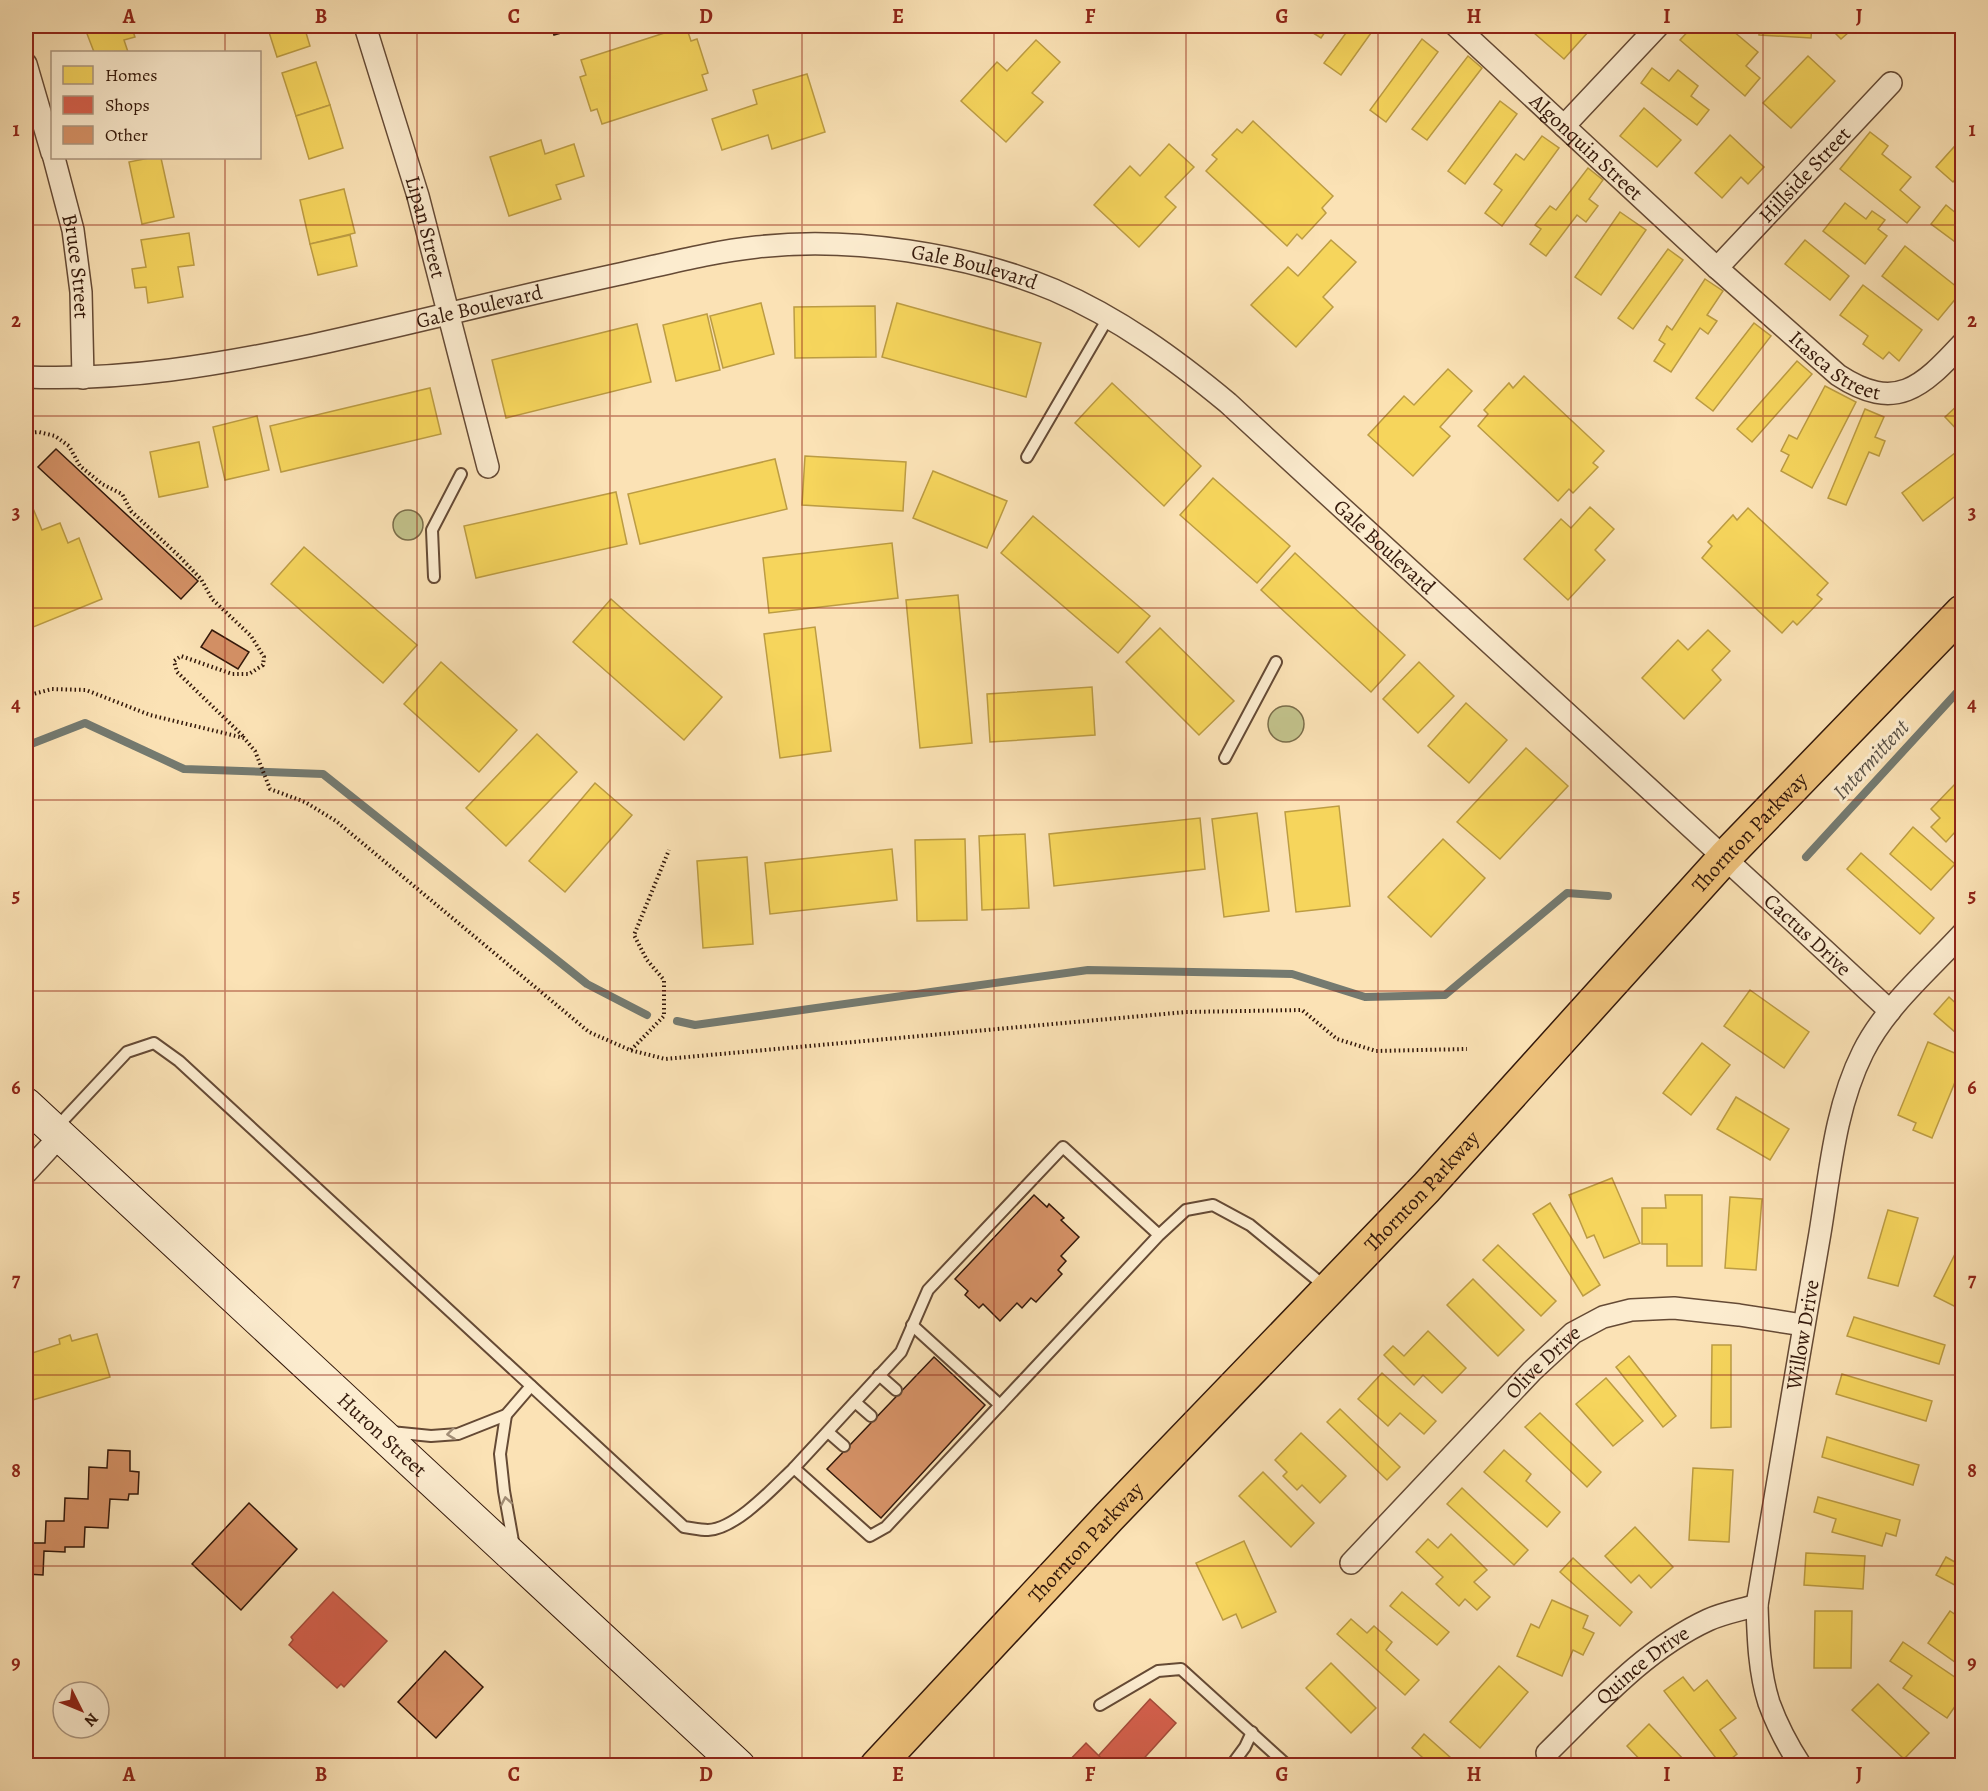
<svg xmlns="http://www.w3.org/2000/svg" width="1988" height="1791" font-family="Alegreya,serif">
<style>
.green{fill:#c2c28b;stroke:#7a6d4a;stroke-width:1.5}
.homes{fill:#f6d55c;stroke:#bc9c43;stroke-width:1.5}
.shops{fill:#d6604d;stroke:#a54a39;stroke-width:1.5}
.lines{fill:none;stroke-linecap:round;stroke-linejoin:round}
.stream{stroke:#747a70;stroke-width:8}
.building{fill:#d69267;stroke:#33180a;stroke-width:1.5}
.service-casing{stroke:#654a35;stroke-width:14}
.minor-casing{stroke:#654a35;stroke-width:24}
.secondary-casing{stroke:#33180a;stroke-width:34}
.primary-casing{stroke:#33180a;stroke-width:36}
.path{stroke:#33180a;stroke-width:4;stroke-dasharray:1.5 3;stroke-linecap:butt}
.service{stroke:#fceccf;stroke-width:10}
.minor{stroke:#fceccf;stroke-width:21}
.secondary{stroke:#fceccf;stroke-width:32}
.primary{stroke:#eec17a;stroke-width:33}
.oneway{stroke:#a28d76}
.grid{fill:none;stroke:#8f2418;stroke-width:1.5;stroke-opacity:0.55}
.labels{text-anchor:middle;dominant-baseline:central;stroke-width:6;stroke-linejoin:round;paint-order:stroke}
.street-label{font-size:21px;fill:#33180a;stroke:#fceccf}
.water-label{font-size:22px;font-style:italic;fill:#595146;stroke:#fceccf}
.neatline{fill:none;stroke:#8f2418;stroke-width:2}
.grid-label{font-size:20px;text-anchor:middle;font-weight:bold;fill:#8f2418}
</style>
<rect width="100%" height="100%" fill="#fbe2b5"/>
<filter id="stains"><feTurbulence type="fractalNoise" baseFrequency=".00333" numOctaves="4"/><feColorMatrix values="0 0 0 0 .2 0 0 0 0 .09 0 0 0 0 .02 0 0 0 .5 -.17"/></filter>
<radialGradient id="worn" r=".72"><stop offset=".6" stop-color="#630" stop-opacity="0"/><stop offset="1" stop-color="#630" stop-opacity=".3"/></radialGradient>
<g class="green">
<circle cx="408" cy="525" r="15"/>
<circle cx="1286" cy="724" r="18"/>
</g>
<g class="homes">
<polygon points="84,26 131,26 135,37 124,40 128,52 94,52"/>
<polygon points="267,26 304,26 310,46 277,57"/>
<polygon points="686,26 691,41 697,39 708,73 702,75 707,90 602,124 597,109 591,111 580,77 586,75 581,60"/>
<polygon points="1302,26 1329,26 1321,38"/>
<polygon points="1351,26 1376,26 1341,75 1324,63"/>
<polygon points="1526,26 1581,26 1588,32 1564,59"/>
<polygon points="1693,26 1727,26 1758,52 1746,66 1760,78 1745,96 1680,40"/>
<polygon points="1759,26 1812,26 1811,38 1759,35"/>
<polygon points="1828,26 1856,26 1841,39"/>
<polygon points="1422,39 1438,52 1386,122 1370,110"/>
<polygon points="1036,40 1060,62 1032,93 1043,102 1006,142 961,101 997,62 1007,71"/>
<polygon points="1468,56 1482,68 1427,140 1412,129"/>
<polygon points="1808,56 1835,81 1791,128 1763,103"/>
<polygon points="316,62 330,105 296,116 282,73"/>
<polygon points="1652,68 1669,81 1678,70 1698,86 1691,96 1709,110 1697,125 1641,83"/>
<polygon points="807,74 825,132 772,149 768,135 722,150 712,119 757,104 753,90"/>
<polygon points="1500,101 1517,114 1465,184 1448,171"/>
<polygon points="330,105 343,148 309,159 296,116"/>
<polygon points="1644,108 1681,140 1657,167 1620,136"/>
<polygon points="1253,121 1333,196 1322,208 1326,213 1302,239 1297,234 1287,246 1206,171 1217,159 1212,155 1237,129 1242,133"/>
<polygon points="1870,132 1888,146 1882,154 1911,177 1900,190 1920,207 1907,223 1840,169"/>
<polygon points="1730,135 1764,167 1748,184 1741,177 1722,198 1695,173"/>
<polygon points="1542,136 1559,148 1502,226 1485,213 1502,190 1494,184 1516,154 1524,160"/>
<polygon points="1962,138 1962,172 1953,182 1936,167"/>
<polygon points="541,140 545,154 574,144 584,176 556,185 561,199 509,216 490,157"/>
<polygon points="1169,144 1194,167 1165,197 1176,207 1139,247 1094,205 1130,166 1140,176"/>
<polygon points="149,158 161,158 174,217 142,224 129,162"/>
<polygon points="1588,168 1603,180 1589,199 1598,206 1586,222 1577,215 1546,256 1530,244 1541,229 1535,225 1550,206 1556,210"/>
<polygon points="344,189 355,233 310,244 300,200"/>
<polygon points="1845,203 1866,219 1872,211 1885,220 1878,229 1887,236 1865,264 1823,231"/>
<polygon points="1946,205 1962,218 1962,247 1931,224"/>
<polygon points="1620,212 1646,230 1601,295 1575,277"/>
<polygon points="189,233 194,265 178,267 183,297 148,303 146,287 135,288 132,269 146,267 141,240"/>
<polygon points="350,235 357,266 318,275 310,244"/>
<polygon points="1331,240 1356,262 1323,297 1333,307 1296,347 1251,305 1288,267 1298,276"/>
<polygon points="1805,240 1849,276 1830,300 1785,264"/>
<polygon points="1905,246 1962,291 1938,320 1882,276"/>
<polygon points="1668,249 1683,260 1633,329 1618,318"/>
<polygon points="1705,279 1723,291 1707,315 1717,321 1708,334 1700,328 1671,372 1654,361 1665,344 1659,340 1667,326 1672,330"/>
<polygon points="1863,285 1922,330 1899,361 1889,352 1883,359 1863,344 1868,336 1840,315"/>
<polygon points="761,303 774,354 723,368 710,316"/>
<polygon points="897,303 1041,343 1026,397 882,357"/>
<polygon points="875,306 876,357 795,358 794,307"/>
<polygon points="707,314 720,370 676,381 663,325"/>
<polygon points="1754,323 1771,336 1713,411 1696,398"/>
<polygon points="637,324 651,382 506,418 492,360"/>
<polygon points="1797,361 1812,374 1752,442 1737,429"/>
<polygon points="1448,369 1472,391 1440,427 1450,436 1413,476 1368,435 1404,396 1414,405"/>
<polygon points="1524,376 1604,451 1593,463 1598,467 1573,493 1569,489 1558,501 1478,426 1488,414 1484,410 1509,383 1513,388"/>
<polygon points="1112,383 1201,466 1164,506 1075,423"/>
<polygon points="1825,386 1856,402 1812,488 1781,471 1789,455 1781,451 1789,435 1797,439"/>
<polygon points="430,388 441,434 281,472 270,426"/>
<polygon points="1960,403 1962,405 1962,435 1945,417"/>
<polygon points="1865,409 1884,417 1875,437 1885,441 1879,456 1869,452 1846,505 1828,498"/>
<polygon points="257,416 269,470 225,480 213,427"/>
<polygon points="199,442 208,487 159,497 150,452"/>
<polygon points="1955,453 1962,463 1962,491 1923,521 1902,493"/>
<polygon points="805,456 906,462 903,511 802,505"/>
<polygon points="775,459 787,509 640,544 628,494"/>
<polygon points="933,471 1007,501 987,548 913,518"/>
<polygon points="1213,478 1290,546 1257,583 1180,515"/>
<polygon points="616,492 627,544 476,578 464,526"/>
<polygon points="32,506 42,530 60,523 68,543 79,538 102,599 26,630 26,508"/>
<polygon points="1590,507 1614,529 1595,550 1605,560 1568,600 1524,559 1561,519 1571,528"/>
<polygon points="1748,508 1828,583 1817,595 1822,599 1797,625 1793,621 1782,633 1702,558 1712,546 1708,542 1733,515 1737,520"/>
<polygon points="1033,516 1150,616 1118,653 1001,553"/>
<polygon points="892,543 898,598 769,613 763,558"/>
<polygon points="304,547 417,645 383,683 271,584"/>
<polygon points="1295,553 1405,655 1371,692 1261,590"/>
<polygon points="958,595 972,743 920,748 906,600"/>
<polygon points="611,599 722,697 684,740 573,642"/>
<polygon points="815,627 831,751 780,758 764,634"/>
<polygon points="1160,628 1234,701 1199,735 1126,662"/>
<polygon points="1708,630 1730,651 1712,670 1721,680 1684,719 1642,678 1678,640 1688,650"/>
<polygon points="441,662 517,730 479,772 404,704"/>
<polygon points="1419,662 1454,696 1418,733 1383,699"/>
<polygon points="1092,687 1095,735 990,742 987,694"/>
<polygon points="1466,703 1507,740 1469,783 1428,746"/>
<polygon points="537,734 577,772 506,846 466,808"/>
<polygon points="1526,748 1568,786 1500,859 1457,822"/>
<polygon points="595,783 632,815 565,892 529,861"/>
<polygon points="1955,784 1962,791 1962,839 1955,832 1946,842 1931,827 1940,818 1931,809"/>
<polygon points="1339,806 1350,906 1296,912 1285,812"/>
<polygon points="1257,813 1269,911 1224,917 1212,819"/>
<polygon points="1200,818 1205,869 1054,886 1049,834"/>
<polygon points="1913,827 1955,864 1931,890 1890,854"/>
<polygon points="1025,834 1029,908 982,910 979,836"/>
<polygon points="965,839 967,920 917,921 915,840"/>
<polygon points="1443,839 1485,878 1431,937 1388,897"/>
<polygon points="892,849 897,900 770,914 765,863"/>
<polygon points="1861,853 1934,918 1920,934 1847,869"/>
<polygon points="747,857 753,944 703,948 697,861"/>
<polygon points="1750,990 1809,1032 1784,1068 1724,1026"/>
<polygon points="1949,997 1962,1009 1962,1038 1934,1014"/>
<polygon points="1928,1042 1962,1056 1962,1065 1932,1138 1913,1130 1916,1123 1898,1115"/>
<polygon points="1702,1043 1730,1065 1691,1115 1663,1093"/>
<polygon points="1736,1097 1789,1129 1770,1160 1717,1129"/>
<polygon points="1612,1178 1640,1243 1604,1258 1594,1235 1587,1238 1569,1195"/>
<polygon points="1665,1195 1702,1195 1702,1266 1667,1266 1667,1244 1642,1244 1642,1208 1666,1208"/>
<polygon points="1730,1197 1762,1199 1756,1270 1725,1268"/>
<polygon points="1550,1203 1600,1285 1583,1296 1533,1214"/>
<polygon points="1888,1210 1918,1218 1898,1286 1868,1278"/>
<polygon points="1962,1240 1962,1310 1934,1296"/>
<polygon points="1498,1245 1556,1301 1541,1316 1483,1260"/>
<polygon points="1473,1279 1524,1330 1498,1356 1447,1305"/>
<polygon points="1854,1317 1945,1345 1939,1364 1847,1336"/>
<polygon points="1428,1331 1466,1368 1442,1393 1423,1375 1414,1385 1384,1355 1393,1346 1404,1356"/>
<polygon points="97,1334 110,1377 26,1402 26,1355 60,1344 59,1339 70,1335 72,1341"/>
<polygon points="1712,1345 1731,1345 1731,1427 1711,1428"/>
<polygon points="1629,1356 1676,1416 1663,1427 1616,1367"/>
<polygon points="1382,1373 1436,1421 1424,1434 1400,1413 1388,1426 1358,1399"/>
<polygon points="1842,1374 1932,1401 1926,1421 1836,1394"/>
<polygon points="1606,1378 1643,1421 1613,1446 1576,1404"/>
<polygon points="1340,1409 1400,1467 1387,1480 1327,1422"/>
<polygon points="1540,1413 1601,1472 1587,1487 1525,1427"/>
<polygon points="1301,1433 1346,1476 1320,1503 1302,1485 1297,1490 1283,1476 1287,1472 1275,1460"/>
<polygon points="1827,1437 1919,1465 1913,1485 1822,1457"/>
<polygon points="1504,1450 1531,1474 1526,1481 1560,1512 1547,1527 1484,1472"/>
<polygon points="1693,1468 1733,1470 1729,1542 1689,1540"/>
<polygon points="1263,1472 1314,1523 1291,1547 1239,1496"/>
<polygon points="1462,1488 1528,1550 1514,1565 1447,1504"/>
<polygon points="1818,1497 1900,1520 1896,1536 1886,1533 1882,1546 1832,1532 1836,1519 1814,1512"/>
<polygon points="1635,1527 1673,1567 1651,1588 1639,1575 1631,1583 1605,1556"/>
<polygon points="1451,1534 1487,1570 1474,1582 1490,1597 1477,1610 1465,1599 1459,1606 1436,1584 1443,1577 1416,1552 1428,1539 1438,1548"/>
<polygon points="1244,1541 1276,1612 1242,1628 1236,1614 1223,1620 1196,1563"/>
<polygon points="1806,1553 1865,1556 1863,1589 1804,1585"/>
<polygon points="1946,1557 1962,1566 1962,1589 1936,1575"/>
<polygon points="1573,1558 1632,1612 1620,1626 1560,1572"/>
<polygon points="1402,1592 1449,1632 1437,1645 1390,1606"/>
<polygon points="1552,1600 1588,1616 1583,1628 1594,1633 1583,1655 1573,1650 1562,1676 1517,1656 1531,1624 1539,1628"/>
<polygon points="1815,1611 1852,1611 1851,1668 1814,1668"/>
<polygon points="1950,1611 1962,1619 1962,1667 1928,1643"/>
<polygon points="1351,1619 1367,1633 1374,1626 1392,1642 1386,1650 1419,1680 1405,1695 1337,1634"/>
<polygon points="1903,1642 1962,1682 1962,1704 1958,1702 1947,1718 1903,1688 1912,1676 1890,1661"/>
<polygon points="1331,1663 1376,1708 1351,1733 1306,1688"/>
<polygon points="1499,1666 1528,1692 1480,1748 1450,1722"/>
<polygon points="1683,1677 1694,1691 1707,1680 1736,1718 1720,1730 1737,1754 1722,1766 1664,1691"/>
<polygon points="1878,1684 1929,1733 1904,1759 1852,1710"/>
<polygon points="1649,1724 1690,1766 1646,1766 1627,1746"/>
<polygon points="1424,1734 1460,1766 1432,1766 1412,1748"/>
</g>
<g class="shops">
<polygon points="333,1592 387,1641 344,1687 341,1684 337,1688 289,1645 293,1640 291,1637"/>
<polygon points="1150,1699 1176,1723 1137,1766 1089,1766"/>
<polygon points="1086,1743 1109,1766 1064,1766"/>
</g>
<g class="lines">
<g class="stream">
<polyline points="26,746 85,723 184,769 323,774 587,984 647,1015"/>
<polyline points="1806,857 1962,687"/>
<polyline points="677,1021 695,1025 1088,970 1292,974 1365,997 1445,995 1567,893 1608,896"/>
</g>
</g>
<g class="building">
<polygon points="551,26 585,26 554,35"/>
<polygon points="56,449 198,581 181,599 38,467"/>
<polygon points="212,630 249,652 238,669 201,647"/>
<polygon points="1034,1195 1047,1207 1049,1204 1064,1218 1061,1220 1079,1237 1061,1256 1066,1261 1058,1270 1062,1274 1036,1302 1031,1298 1022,1308 1017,1303 1000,1321 983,1304 979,1308 965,1295 968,1291 955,1279"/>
<polygon points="934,1357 985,1405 881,1518 827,1469"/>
<polygon points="108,1450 130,1451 130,1471 139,1472 138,1494 129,1494 128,1500 110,1499 108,1528 85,1527 84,1547 65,1547 65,1552 44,1551 43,1575 26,1574 26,1543 45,1543 46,1521 64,1521 65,1498 88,1499 89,1467 107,1468"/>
<polygon points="249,1503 297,1549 241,1610 192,1564"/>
<polygon points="445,1651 483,1687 436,1738 398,1702"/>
</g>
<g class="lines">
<defs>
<g id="service">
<polyline points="1027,457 1108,318"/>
<polyline points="434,577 432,530 461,474"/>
<polyline points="1225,758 1276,662"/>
<path d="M55,1129L127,1052L154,1043L179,1061L684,1527C692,1528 700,1530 708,1530C736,1529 774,1487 794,1468"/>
<polyline points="1159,1235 1063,1147 928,1290 901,1352 794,1468 870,1536 886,1527 1159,1235 1186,1210 1213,1205 1250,1225 1327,1288"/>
<polyline points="912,1325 1000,1405"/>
<polyline points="879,1375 896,1390"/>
<polyline points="855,1402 871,1416"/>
<polyline points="506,1415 500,1454 504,1491 514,1547"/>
<polyline points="391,1432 431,1436 458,1434 506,1415 531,1386"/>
<polyline points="828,1432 844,1446"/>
<polyline points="1100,1705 1158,1671 1181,1669 1288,1766"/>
<polyline points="1231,1766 1245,1747 1252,1732"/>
</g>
<g id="minor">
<path id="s1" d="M365,26L418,196L488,467"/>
<path id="s2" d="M1456,26L1717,268L1838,375C1896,413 1922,387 1962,344"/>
<polyline points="26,64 52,153"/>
<polyline points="1564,126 1658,26"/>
<path id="s3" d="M54,158L73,230L81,292L83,378"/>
<path id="s4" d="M1717,268L1891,83"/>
<path id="s5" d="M26,377C124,381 217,365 313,345C414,323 514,297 615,275C662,265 709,252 757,247C850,236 968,254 1054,290C1119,318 1175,359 1228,403C1448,606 1671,807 1890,1011"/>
<polyline points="26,1173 60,1136"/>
<path id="s6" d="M1351,1563L1532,1371L1573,1333L1603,1317L1631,1310L1674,1308L1739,1315L1803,1325"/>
<path id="s7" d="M1547,1753C1596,1705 1645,1649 1708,1620C1723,1613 1741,1610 1757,1605"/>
<path id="s8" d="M1801,1766C1788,1746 1777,1725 1769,1703C1759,1672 1758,1637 1757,1605C1777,1481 1799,1357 1820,1233C1830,1172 1835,1108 1863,1052C1886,1006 1928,971 1962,934"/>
</g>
<g id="secondary">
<path id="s9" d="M26,1104L739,1766"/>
</g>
<g id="primary">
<path id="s10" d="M877,1766L1109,1517L1426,1188L1725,857L1962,612"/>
</g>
</defs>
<use href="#service" class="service-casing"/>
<use href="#minor" class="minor-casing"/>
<use href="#secondary" class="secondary-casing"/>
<use href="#primary" class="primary-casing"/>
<g class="path">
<polyline points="26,433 39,432 55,436 69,446 80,466 102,484 122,494 131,511 179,556 201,579 212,599 251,636 264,657 263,665 249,674 232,674 181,656 174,661 177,672 244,737"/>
<polyline points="26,696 52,689 86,690 150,715 244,738 255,751 270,789 305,802 336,821 589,1032 630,1050 665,1059 1186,1012 1302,1010 1337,1039 1376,1051 1467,1049"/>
<polyline points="631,1050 664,1016 664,980 647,960 634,935 669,850"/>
</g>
<use href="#service" class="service"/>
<use href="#minor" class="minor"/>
<use href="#secondary" class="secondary"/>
<use href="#primary" class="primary"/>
</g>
<defs><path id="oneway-chevron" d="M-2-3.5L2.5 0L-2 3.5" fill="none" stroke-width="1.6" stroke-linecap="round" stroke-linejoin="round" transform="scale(1.5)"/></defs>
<g class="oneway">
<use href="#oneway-chevron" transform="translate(451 1434) rotate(173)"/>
<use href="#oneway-chevron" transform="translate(506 1501) rotate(-100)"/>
</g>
<path class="grid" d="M225,26V52M417,26V1766M610,26V1766M802,26V1766M994,26V1766M1186,26V1766M1378,26V1766M1571,26V1766M1763,26V1766M225,158V1766M26,225H1962M26,416H1962M26,608H1962M26,800H1962M26,991H1962M26,1183H1962M26,1375H1962M26,1566H1962"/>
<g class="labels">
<g class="street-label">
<text stroke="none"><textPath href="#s2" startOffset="178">Algonquin Street</textPath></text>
<text stroke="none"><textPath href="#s4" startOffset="128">Hillside Street</textPath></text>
<text stroke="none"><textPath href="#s1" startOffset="210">Lipan Street</textPath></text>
<text stroke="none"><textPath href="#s3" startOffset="111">Bruce Street</textPath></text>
<text stroke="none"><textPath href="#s5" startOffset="964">Gale Boulevard</textPath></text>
<text stroke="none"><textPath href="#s5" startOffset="460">Gale Boulevard</textPath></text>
<text stroke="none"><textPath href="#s2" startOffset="510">Itasca Street</textPath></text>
<text stroke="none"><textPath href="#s5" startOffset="1468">Gale Boulevard</textPath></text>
<text stroke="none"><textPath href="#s10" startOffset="1278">Thornton Parkway</textPath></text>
<text stroke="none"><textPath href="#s5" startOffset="2042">Cactus Drive</textPath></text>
<text stroke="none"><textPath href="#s10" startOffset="792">Thornton Parkway</textPath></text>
<text stroke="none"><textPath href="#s8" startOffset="444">Willow Drive</textPath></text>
<text stroke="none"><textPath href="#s6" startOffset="278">Olive Drive</textPath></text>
<text stroke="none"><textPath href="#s9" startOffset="486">Huron Street</textPath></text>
<text stroke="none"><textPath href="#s10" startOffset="306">Thornton Parkway</textPath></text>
<text stroke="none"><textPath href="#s7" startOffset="130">Quince Drive</textPath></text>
</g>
<g class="water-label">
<text transform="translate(1871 760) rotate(-47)">Intermittent</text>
</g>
</g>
<rect width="1988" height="1791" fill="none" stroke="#fbe2b5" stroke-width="66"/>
<rect x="51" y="51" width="210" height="108" fill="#fceccf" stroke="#ac9780" stroke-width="1.5"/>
<rect x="63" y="66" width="30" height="18" fill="#f6d55c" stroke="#ac9780" stroke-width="1.5"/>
<text x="105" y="81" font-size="18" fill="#33180a">Homes</text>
<rect x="63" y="96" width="30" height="18" fill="#d6604d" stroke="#ac9780" stroke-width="1.5"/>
<text x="105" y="111" font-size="18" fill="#33180a">Shops</text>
<rect x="63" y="126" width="30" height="18" fill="#d69267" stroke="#ac9780" stroke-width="1.5"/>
<text x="105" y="141" font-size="18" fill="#33180a">Other</text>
<g transform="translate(81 1710) rotate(133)"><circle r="28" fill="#fceccf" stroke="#ac9780" stroke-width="1.5"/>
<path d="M0-4.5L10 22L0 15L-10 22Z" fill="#8f2418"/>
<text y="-9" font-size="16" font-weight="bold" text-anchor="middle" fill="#33180a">N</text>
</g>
<rect x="33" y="33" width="1922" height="1725" class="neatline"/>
<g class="grid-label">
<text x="129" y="23">A</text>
<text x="321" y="23">B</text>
<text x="514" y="23">C</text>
<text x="706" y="23">D</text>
<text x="898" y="23">E</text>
<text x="1090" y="23">F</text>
<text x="1282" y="23">G</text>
<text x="1474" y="23">H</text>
<text x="1667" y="23">I</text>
<text x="1859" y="23">J</text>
<text x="16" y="136">1</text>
<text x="1972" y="136">1</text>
<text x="16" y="327">2</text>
<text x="1972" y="327">2</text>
<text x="16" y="519">3</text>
<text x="1972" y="519">3</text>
<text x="16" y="711">4</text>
<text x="1972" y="711">4</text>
<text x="16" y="902">5</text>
<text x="1972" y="902">5</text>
<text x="16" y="1094">6</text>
<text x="1972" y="1094">6</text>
<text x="16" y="1286">7</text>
<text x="1972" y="1286">7</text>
<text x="16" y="1477">8</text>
<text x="1972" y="1477">8</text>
<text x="16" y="1669">9</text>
<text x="1972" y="1669">9</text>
<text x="129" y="1781">A</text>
<text x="321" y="1781">B</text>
<text x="514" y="1781">C</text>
<text x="706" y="1781">D</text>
<text x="898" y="1781">E</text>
<text x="1090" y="1781">F</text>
<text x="1282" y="1781">G</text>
<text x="1474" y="1781">H</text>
<text x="1667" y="1781">I</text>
<text x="1859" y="1781">J</text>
</g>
<rect width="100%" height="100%" filter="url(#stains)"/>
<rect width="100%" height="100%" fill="url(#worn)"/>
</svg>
